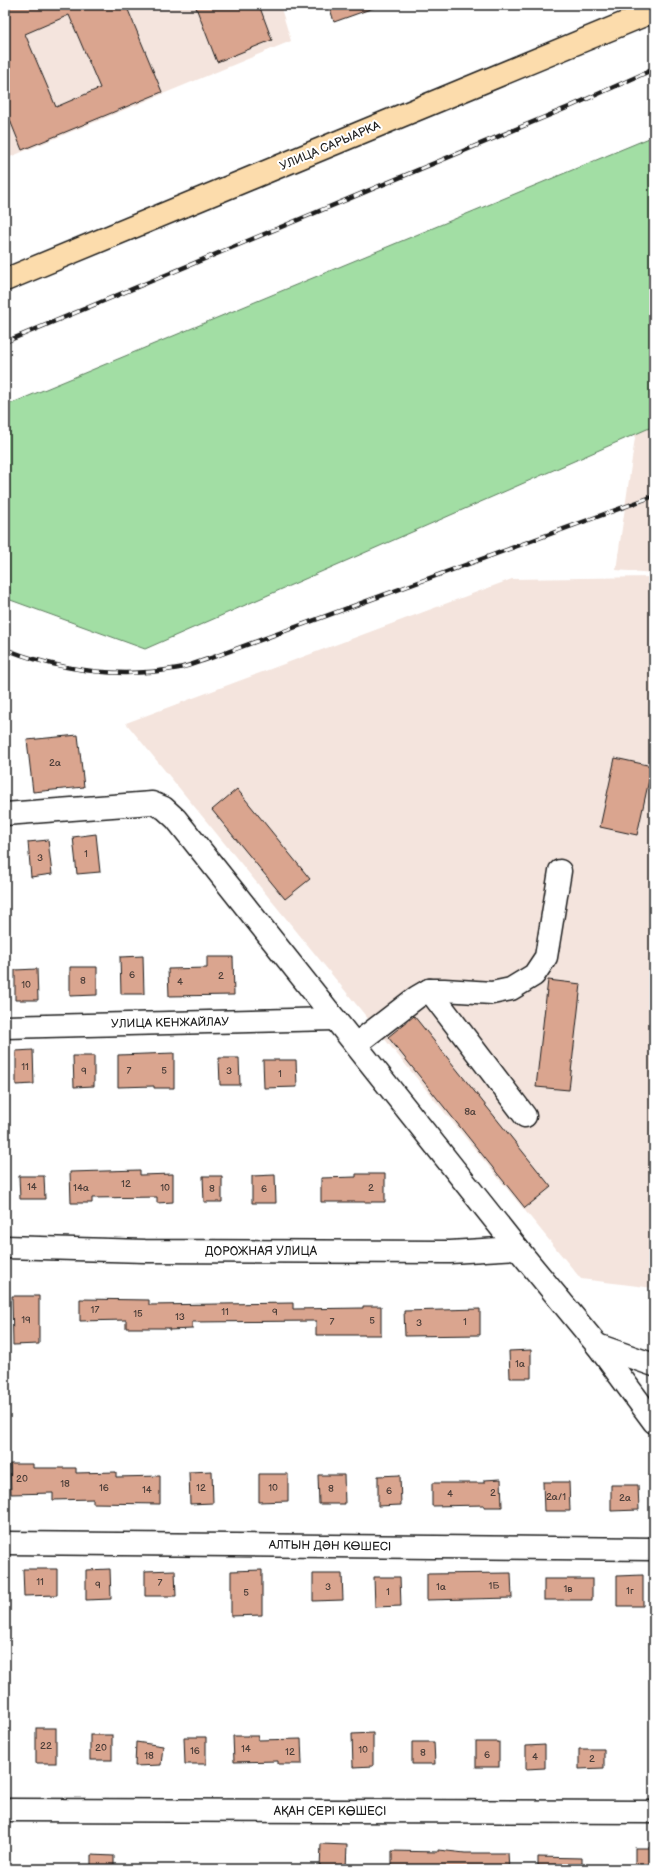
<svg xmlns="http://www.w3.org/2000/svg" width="659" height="1874" font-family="'Balsamiq Sans',sans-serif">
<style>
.built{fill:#f4e4dd}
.green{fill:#a2dea4;stroke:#5f7d60}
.building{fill:#daa58f;stroke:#1c1c1c;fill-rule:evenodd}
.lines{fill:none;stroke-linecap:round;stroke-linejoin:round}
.minor-casing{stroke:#1c1c1c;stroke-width:25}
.major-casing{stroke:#1c1c1c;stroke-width:25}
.minor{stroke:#fff;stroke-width:22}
.major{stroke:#fcdcac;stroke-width:22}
.rail-casing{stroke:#1c1c1c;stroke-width:4.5}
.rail{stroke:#fff;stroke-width:3;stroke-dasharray:9;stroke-linecap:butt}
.labels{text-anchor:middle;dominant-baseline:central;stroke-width:4;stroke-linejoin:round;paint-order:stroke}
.number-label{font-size:10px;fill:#4c3e39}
.street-label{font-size:12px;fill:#1c1c1c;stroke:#fff}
</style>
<rect width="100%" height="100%" fill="#fff"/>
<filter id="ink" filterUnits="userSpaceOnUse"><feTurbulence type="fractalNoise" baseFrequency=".025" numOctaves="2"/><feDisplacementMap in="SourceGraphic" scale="8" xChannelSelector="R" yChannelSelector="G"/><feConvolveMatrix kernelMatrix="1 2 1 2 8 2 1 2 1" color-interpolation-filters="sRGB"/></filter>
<g filter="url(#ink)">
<g class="built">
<polygon points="5,5 280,5 291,41 5,159"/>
<polygon points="654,412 654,573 616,570 638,417"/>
<polygon points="654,577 654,1288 581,1279 126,723 512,579"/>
</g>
<polygon class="green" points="654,136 654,426 145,649 5,598 5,406"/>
<g class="building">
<path d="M5,5H126L162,92L22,150L5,108ZM69,15L100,88L56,107L25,34Z"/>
<polygon points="195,5 259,5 272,40 217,62"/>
<polygon points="329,5 376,5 376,7 334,22"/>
<polygon points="78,735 84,787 33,792 27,740"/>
<polygon points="615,758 652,766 637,835 600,827"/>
<polygon points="237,789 310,879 285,899 212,810"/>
<polygon points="96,834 100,872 77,874 73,837"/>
<polygon points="48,840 52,874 31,877 28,842"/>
<polygon points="143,956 144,994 121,994 120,957"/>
<polygon points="207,957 233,957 234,995 169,996 168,969 207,968"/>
<polygon points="70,967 97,967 97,995 70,996"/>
<polygon points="37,969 38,1000 15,1000 15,970"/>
<polygon points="548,980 581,984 569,1090 536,1087"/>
<polygon points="414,1016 551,1187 525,1208 388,1037"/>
<polygon points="33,1050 34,1084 16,1085 16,1051"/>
<polygon points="174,1053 174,1088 154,1088 154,1086 118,1087 118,1055"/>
<polygon points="73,1056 94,1056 94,1086 74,1087"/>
<polygon points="219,1058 239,1058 240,1085 220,1085"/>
<polygon points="263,1060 296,1060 297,1087 264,1088"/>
<polygon points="140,1170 140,1175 173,1174 173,1202 157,1203 157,1197 92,1198 92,1203 71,1203 70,1172"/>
<polygon points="356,1174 385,1174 385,1202 321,1202 321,1178 356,1177"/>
<polygon points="275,1175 276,1203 252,1203 252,1176"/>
<polygon points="19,1176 44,1176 45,1199 20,1199"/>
<polygon points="203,1176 222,1176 222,1202 204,1202"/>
<polygon points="12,1296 39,1296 39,1344 13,1345"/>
<polygon points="80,1299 149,1300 149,1305 293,1303 293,1309 363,1308 363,1306 381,1306 381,1335 316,1335 316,1321 192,1322 192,1329 169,1330 169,1328 126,1328 126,1320 80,1321"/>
<polygon points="480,1309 480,1335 405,1336 404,1311"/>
<polygon points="531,1350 531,1378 510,1378 509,1351"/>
<polygon points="10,1464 33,1464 33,1468 76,1468 76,1473 116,1472 116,1477 160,1476 160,1504 93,1503 93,1499 53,1500 53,1493 11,1494"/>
<polygon points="212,1471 213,1503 190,1504 189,1472"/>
<polygon points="259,1474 288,1474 288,1501 259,1502"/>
<polygon points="318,1475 344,1475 345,1504 319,1504"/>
<polygon points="400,1475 401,1505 378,1506 378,1476"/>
<polygon points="501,1479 502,1507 484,1507 484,1505 432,1506 432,1483 484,1483 484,1480"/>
<polygon points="543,1482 569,1482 570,1511 544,1511"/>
<polygon points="611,1485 638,1485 639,1510 611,1511"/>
<polygon points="23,1569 57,1569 57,1595 24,1596"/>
<polygon points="110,1569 111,1599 86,1600 86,1570"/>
<polygon points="175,1570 176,1596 145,1596 145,1571"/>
<polygon points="262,1570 262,1615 231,1616 231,1571"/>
<polygon points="511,1573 512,1598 427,1600 427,1574"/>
<polygon points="313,1574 342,1574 343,1600 313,1601"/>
<polygon points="643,1575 643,1606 617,1606 617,1576"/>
<polygon points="374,1577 400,1577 401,1606 375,1607"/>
<rect x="544" y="1579" width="48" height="21"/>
<rect x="36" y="1728" width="20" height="35"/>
<polygon points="373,1733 373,1766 353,1767 352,1734"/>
<rect x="90" y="1735" width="22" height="25"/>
<polygon points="233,1736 258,1736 258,1740 301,1739 302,1764 278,1764 278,1761 234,1762"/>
<polygon points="184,1737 206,1737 206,1764 185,1764"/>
<polygon points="136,1742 163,1746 161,1765 135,1766"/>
<polygon points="412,1742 434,1742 435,1764 412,1764"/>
<rect x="476" y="1742" width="23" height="25"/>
<polygon points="545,1745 545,1768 526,1769 526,1746"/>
<polygon points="579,1749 604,1749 604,1768 579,1769"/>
<polygon points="321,1844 347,1845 346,1869 320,1869"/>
<rect x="635" y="1848" width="19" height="21"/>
<polygon points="438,1850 465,1853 508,1853 509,1869 392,1869 392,1851 438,1852"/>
<polygon points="91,1855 114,1856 114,1869 91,1869"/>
<polygon points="538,1857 582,1858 582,1869 538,1869"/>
</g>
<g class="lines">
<defs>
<g id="minor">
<polyline points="5,814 152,803 164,808 176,819 517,1248 597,1345 654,1422"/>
<polyline points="429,990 525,1116"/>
<polyline points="5,1027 335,1019"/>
<polyline points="356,1044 417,997 429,990 444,990 492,993 511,989 534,975 546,957 560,871"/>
<polyline points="5,1247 145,1251 450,1252 517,1248"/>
<polyline points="597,1345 654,1365"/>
<polyline points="5,1543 654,1549"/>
<polyline points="5,1810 654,1812"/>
</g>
<polyline id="major" points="5,280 654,11"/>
</defs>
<use href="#minor" class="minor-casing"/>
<use href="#major" class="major-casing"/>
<use href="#minor" class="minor"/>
<use href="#major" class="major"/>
<defs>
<g id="rail">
<polyline points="5,342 569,107 654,69"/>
<path d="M5,649C61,671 119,679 179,668C190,666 201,661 211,658L654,496"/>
</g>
</defs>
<use href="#rail" class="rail-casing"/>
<use href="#rail" class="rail"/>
</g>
</g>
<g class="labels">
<g class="number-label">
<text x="55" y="763">2а</text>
<text x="86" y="854">1</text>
<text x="40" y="858">3</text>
<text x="132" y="975">6</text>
<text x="221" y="976">2</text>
<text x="83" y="981">8</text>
<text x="180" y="982">4</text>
<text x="26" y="985">10</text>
<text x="25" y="1067">11</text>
<text x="84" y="1071">9</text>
<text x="129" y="1071">7</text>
<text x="164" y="1071">5</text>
<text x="229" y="1071">3</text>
<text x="280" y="1074">1</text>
<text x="470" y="1112">8а</text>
<text x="126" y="1184">12</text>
<text x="32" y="1187">14</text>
<text x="81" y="1188">14а</text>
<text x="165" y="1188">10</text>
<text x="371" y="1188">2</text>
<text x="212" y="1189">8</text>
<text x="264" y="1189">6</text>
<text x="95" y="1310">17</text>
<text x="225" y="1312">11</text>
<text x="275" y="1312">9</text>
<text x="138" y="1314">15</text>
<text x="180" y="1317">13</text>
<text x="26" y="1320">19</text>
<text x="372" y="1321">5</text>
<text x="332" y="1322">7</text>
<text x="465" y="1322">1</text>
<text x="419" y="1323">3</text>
<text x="520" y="1364">1а</text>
<text x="22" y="1479">20</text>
<text x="65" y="1484">18</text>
<text x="104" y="1488">16</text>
<text x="201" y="1488">12</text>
<text x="273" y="1488">10</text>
<text x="331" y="1489">8</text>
<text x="147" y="1490">14</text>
<text x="389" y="1491">6</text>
<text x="493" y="1493">2</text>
<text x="450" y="1494">4</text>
<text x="556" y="1497">2а/1</text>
<text x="625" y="1498">2а</text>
<text x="40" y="1582">11</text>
<text x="160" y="1583">7</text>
<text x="98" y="1585">9</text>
<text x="494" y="1586">1Б</text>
<text x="328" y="1587">3</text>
<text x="441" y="1587">1а</text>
<text x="568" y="1589">1в</text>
<text x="630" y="1591">1г</text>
<text x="388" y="1592">1</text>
<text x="246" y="1593">5</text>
<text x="46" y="1746">22</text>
<text x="101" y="1748">20</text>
<text x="246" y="1749">14</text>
<text x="363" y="1750">10</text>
<text x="195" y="1751">16</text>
<text x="290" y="1752">12</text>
<text x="423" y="1753">8</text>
<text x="487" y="1755">6</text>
<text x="149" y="1756">18</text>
<text x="535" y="1757">4</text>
<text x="592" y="1759">2</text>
</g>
<g class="street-label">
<text transform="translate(330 146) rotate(-23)">УЛИЦА САРЫАРКА</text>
<text transform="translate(170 1023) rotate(-1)">УЛИЦА КЕНЖАЙЛАУ</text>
<text x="261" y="1251">ДОРОЖНАЯ УЛИЦА</text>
<text transform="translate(330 1546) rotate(1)">АЛТЫН ДӘН КӨШЕСІ</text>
<text x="330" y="1811">АҚАН СЕРІ КӨШЕСІ</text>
</g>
</g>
<rect width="659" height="1874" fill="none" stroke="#fff" stroke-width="20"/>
<rect x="10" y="10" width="639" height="1854" fill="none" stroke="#1c1c1c" stroke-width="1.5" filter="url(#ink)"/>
</svg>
